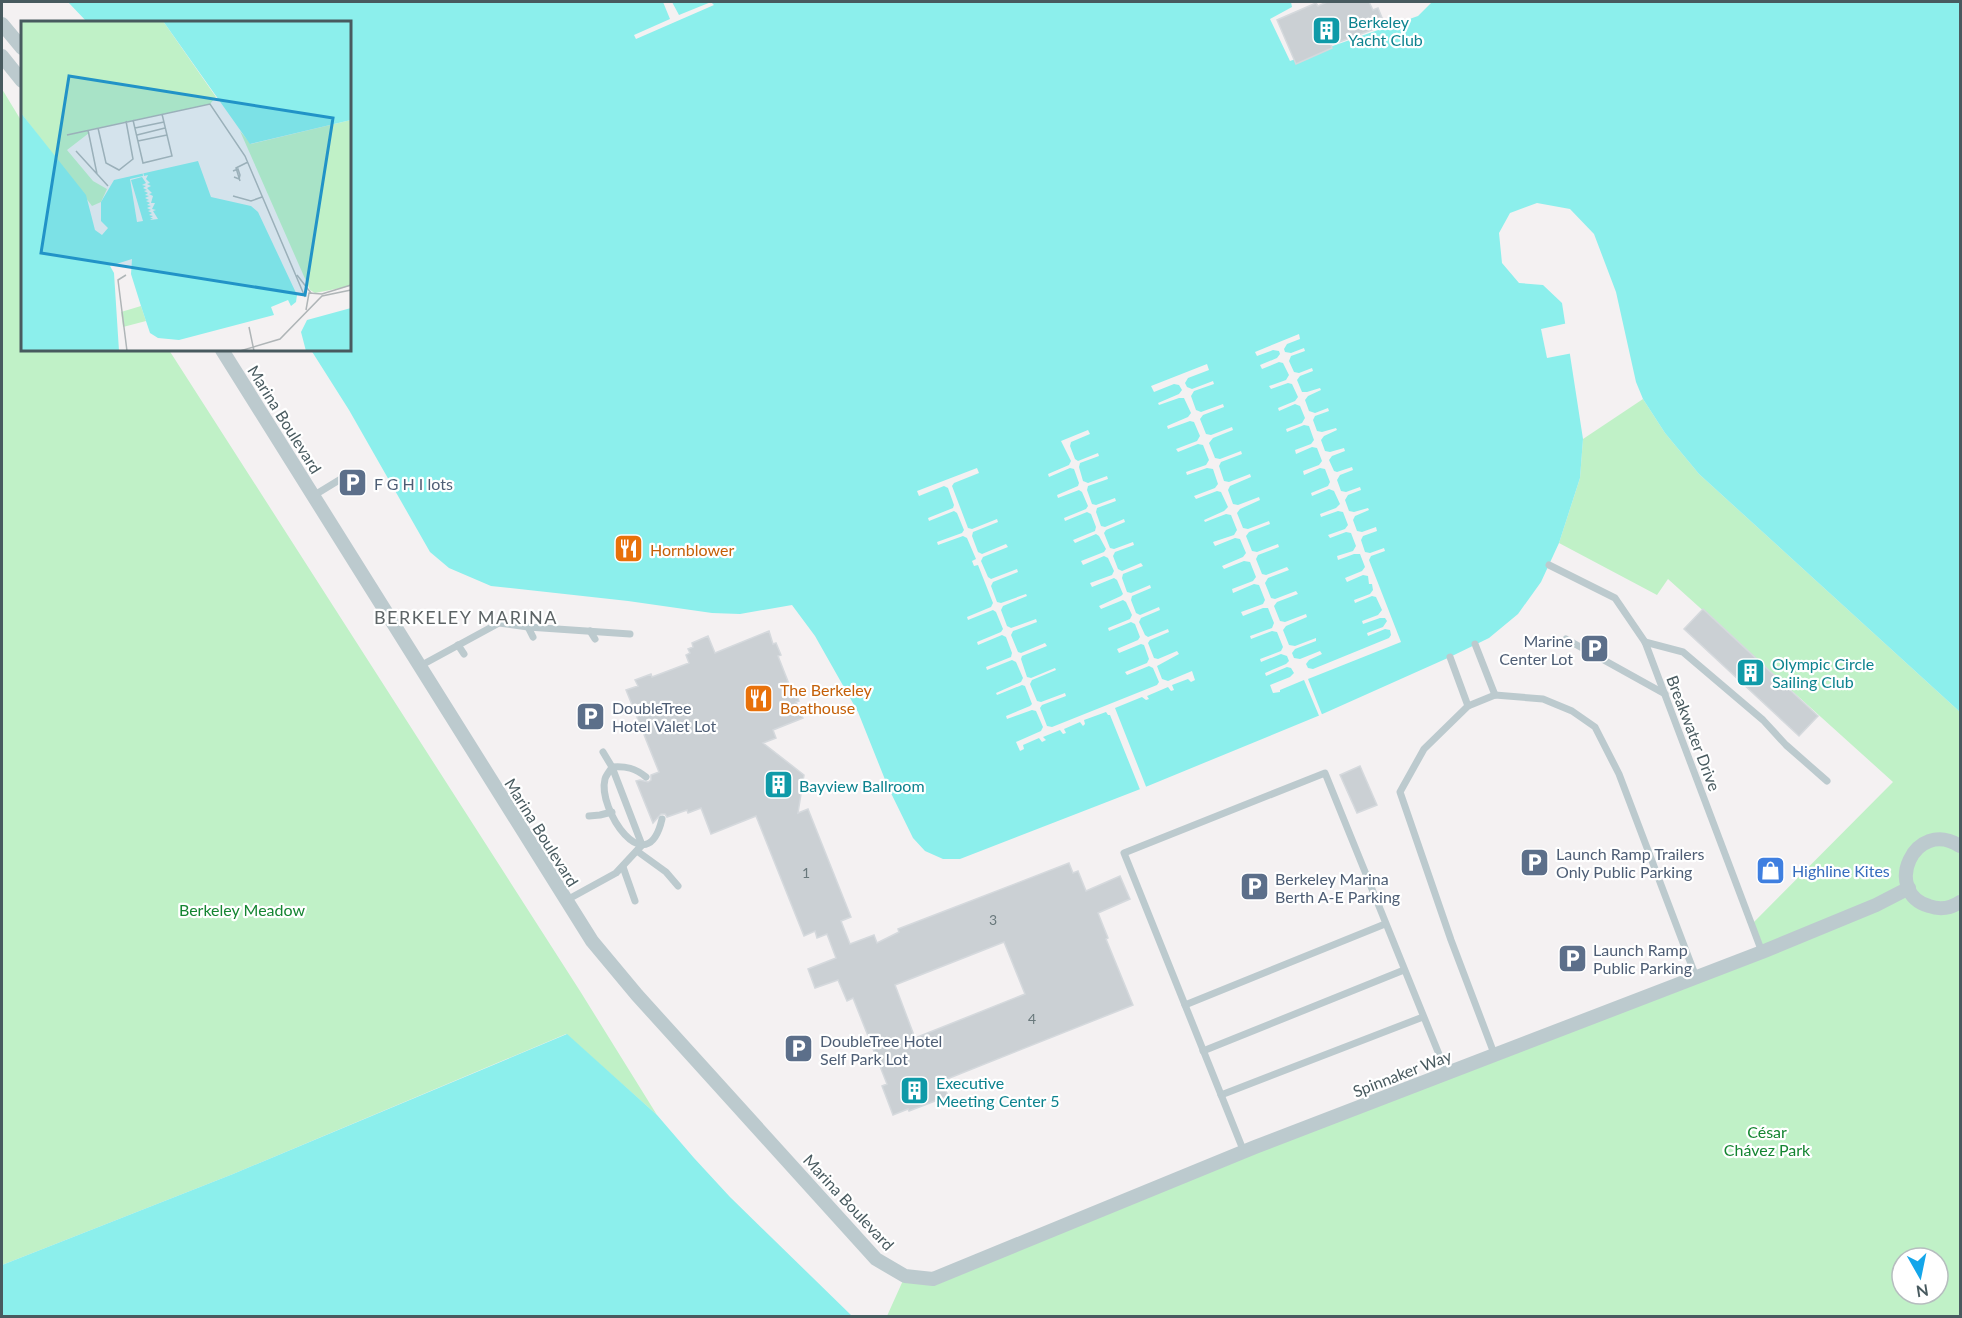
<svg xmlns="http://www.w3.org/2000/svg" width="1962" height="1318" font-family="Lato,sans-serif">
<style>
.green{fill:#c0f1c7;fill-rule:evenodd}
.water{fill:#8cefec}
.pier{fill:#f4f1f2}
.building{fill:#cbd0d4;stroke:#d5d9dd;stroke-width:1.5;fill-rule:evenodd}
.lines{fill:none;stroke-linecap:round;stroke-linejoin:round}
.service{stroke:#bccace;stroke-width:7}
.minor{stroke:#bccace;stroke-width:14}
.labels{text-anchor:middle;dominant-baseline:central;stroke-width:4.5;stroke-linejoin:round;paint-order:stroke}
.number-label{font-size:14px;fill:#69787c}
.culture-label{font-size:16px;fill:#0d838f;stroke:#fff;text-anchor:start}
.street-label{font-size:16px;fill:#485a5f;stroke:#fff}
.service-label{font-size:16px;fill:#4e5e75;stroke:#fff;text-anchor:start}
.food-label{font-size:16px;fill:#c56008;stroke:#fff;text-anchor:start}
.shop-label{font-size:16px;fill:#366cbe;stroke:#fff;text-anchor:start}
.park-label{font-size:16px;fill:#158532;stroke:#fff}
.neighbourhood-label{font-size:18px;letter-spacing:1.5px;fill:#5d6466;stroke:#fff}
.inset-road{fill:none;stroke:#afb5b7;stroke-width:1.5}
.view{fill:#2193c7;fill-opacity:0.15;stroke:#2193c7;stroke-width:3}
.inset-edge{fill:none;stroke:#485a5f;stroke-width:3}
</style>
<rect width="100%" height="100%" fill="#f4f1f2"/>
<g class="green">
<polygon points="2,89 22,122 22,350 169,350 580,991 657,1115 566,1034 233,1174 2,1265"/>
<path d="M1643,399L1665,433L1699,474L1960,712V1316H887L905,1276L933,1279L1761,952L1751,925L1893,782L1668,579L1657,595L1559,543L1580,478L1583,439ZM1902,1258H1938V1294H1902Z"/>
</g>
<g class="water">
<polygon points="68,2 1291,2 1292,7 1270,19 1290,61 1418,16 1432,2 1960,2 1960,712 1699,474 1665,433 1643,399 1636,382 1616,292 1594,234 1570,209 1537,203 1510,213 1499,233 1502,263 1519,283 1543,285 1562,303 1583,439 1580,478 1559,543 1541,582 1518,614 1489,638 1450,657 1318,716 1143,788 960,859 943,859 925,851 913,838 888,787 858,712 815,636 792,605 740,614 712,613 628,601 491,586 449,568 430,552 349,410 311,350 350,350 350,22 87,22"/>
<polygon points="567,1034 657,1115 694,1158 730,1197 852,1316 2,1316 2,1265 233,1174"/>
</g>
<g class="pier">
<polygon points="663,2 672,2 679,15 711,2 714,5 636,39 634,35 670,19"/>
<polygon points="1568,323 1573,353 1547,358 1541,329"/>
<polygon points="1299,334 1300,339 1287,344 1284,349 1285,352 1291,353 1304,348 1305,351 1291,356 1289,361 1294,372 1299,373 1312,368 1313,371 1300,376 1297,380 1302,392 1307,392 1320,388 1321,390 1308,396 1305,400 1309,411 1315,413 1328,408 1329,411 1315,416 1313,420 1317,431 1322,432 1336,428 1337,430 1324,436 1321,440 1325,451 1330,452 1344,448 1345,451 1332,456 1329,460 1334,471 1337,472 1352,467 1353,470 1340,475 1337,480 1341,491 1346,492 1360,487 1361,490 1348,495 1345,500 1349,511 1354,512 1368,508 1369,510 1355,516 1353,520 1357,531 1362,532 1376,527 1377,531 1363,536 1361,540 1365,552 1370,553 1384,548 1385,551 1371,556 1369,560 1401,642 1308,679 1323,717 1320,718 1304,680 1280,690 1280,692 1273,693 1270,685 1290,677 1294,673 1291,668 1287,667 1266,676 1265,673 1286,664 1289,661 1287,656 1281,654 1261,662 1260,659 1281,651 1283,647 1277,632 1272,631 1251,639 1250,636 1272,628 1274,623 1268,608 1263,608 1243,616 1241,612 1263,604 1265,600 1259,585 1254,584 1233,593 1232,589 1253,581 1256,577 1250,562 1244,561 1224,569 1222,566 1243,557 1246,553 1240,539 1235,538 1215,546 1213,542 1234,535 1237,530 1231,515 1226,514 1205,522 1204,520 1224,511 1228,507 1221,492 1217,491 1196,499 1194,496 1215,488 1218,484 1213,469 1207,468 1187,475 1186,472 1206,465 1209,460 1203,445 1198,444 1178,452 1176,449 1197,441 1200,436 1194,422 1190,421 1168,429 1167,426 1188,417 1191,413 1184,398 1179,398 1159,405 1158,403 1179,394 1182,390 1179,385 1174,384 1154,392 1151,386 1207,364 1209,370 1188,378 1185,383 1187,387 1192,389 1213,381 1214,384 1194,391 1191,396 1196,410 1201,412 1223,404 1224,407 1203,415 1200,419 1206,434 1211,435 1232,427 1233,430 1213,438 1209,443 1215,458 1220,459 1241,451 1242,454 1221,462 1219,466 1224,481 1229,482 1250,474 1251,477 1230,486 1228,490 1233,504 1238,505 1259,497 1260,500 1240,509 1237,513 1243,528 1248,529 1269,521 1270,524 1249,532 1246,536 1252,551 1257,552 1278,544 1279,547 1258,555 1256,559 1262,574 1266,575 1287,567 1289,570 1268,578 1265,583 1271,598 1275,599 1296,591 1298,594 1277,602 1274,606 1280,621 1285,622 1306,614 1307,617 1286,626 1283,630 1289,645 1295,646 1316,638 1316,641 1295,649 1292,653 1294,658 1300,659 1320,651 1322,654 1309,660 1306,664 1308,668 1313,669 1389,638 1391,635 1390,630 1385,629 1368,636 1367,633 1383,627 1387,621 1385,618 1380,618 1363,624 1362,621 1378,615 1382,610 1376,597 1372,596 1355,603 1354,600 1370,594 1373,590 1372,584 1369,584 1368,576 1363,575 1347,582 1345,578 1362,571 1365,567 1360,554 1354,554 1338,560 1337,556 1353,551 1356,546 1351,533 1346,532 1330,538 1328,535 1345,529 1348,525 1343,512 1338,511 1321,517 1320,514 1336,508 1340,504 1334,491 1329,489 1312,496 1311,493 1328,486 1330,482 1325,469 1320,468 1304,475 1303,471 1319,465 1322,461 1317,448 1312,447 1296,454 1295,450 1311,444 1314,440 1309,426 1304,425 1287,432 1286,429 1302,423 1305,418 1300,406 1295,404 1279,411 1278,408 1295,401 1298,397 1292,384 1288,383 1271,389 1269,386 1286,380 1289,375 1283,363 1279,362 1262,369 1260,365 1277,358 1280,354 1279,351 1273,350 1257,356 1255,352"/>
<polygon points="1088,430 1090,434 1071,442 1070,446 1075,459 1078,461 1098,453 1099,456 1080,463 1079,467 1083,481 1088,483 1107,476 1108,479 1088,486 1087,490 1092,504 1096,505 1115,498 1116,501 1097,508 1096,512 1101,526 1105,527 1124,519 1125,522 1106,530 1104,533 1110,548 1114,549 1133,542 1134,545 1115,552 1113,556 1118,569 1122,571 1141,563 1143,566 1123,574 1122,578 1127,592 1131,593 1150,585 1151,588 1132,596 1131,600 1136,613 1140,615 1159,607 1160,610 1141,618 1139,622 1145,635 1148,637 1168,629 1169,632 1150,640 1148,643 1154,658 1158,659 1177,651 1179,654 1157,666 1162,679 1168,681 1192,671 1195,680 1191,682 1188,679 1172,685 1174,690 1171,691 1168,687 1147,696 1149,699 1146,700 1142,697 1115,708 1147,789 1141,792 1110,715 1108,715 1106,712 1084,720 1085,724 1083,726 1080,722 1064,729 1066,733 1063,734 1060,730 1043,737 1046,740 1042,742 1039,738 1023,745 1024,749 1020,751 1016,742 1041,731 1043,727 1036,711 1032,710 1007,719 1006,716 1030,706 1032,704 1025,686 1022,685 997,695 996,693 1021,682 1023,678 1016,662 1012,660 987,670 986,667 1011,657 1012,653 1006,637 1002,635 978,645 977,642 1001,632 1003,629 996,612 993,610 968,620 967,617 991,607 993,603 978,565 974,566 972,561 976,559 967,538 963,536 938,545 937,542 962,533 964,530 957,513 954,511 929,521 928,518 953,508 954,505 948,488 944,486 919,496 917,491 977,468 979,473 954,483 952,486 968,528 972,529 997,519 998,522 973,532 972,536 978,552 982,554 1006,544 1008,547 983,557 981,561 988,577 991,579 1017,569 1018,572 993,582 991,586 997,602 1001,603 1026,594 1027,596 1003,606 1001,610 1007,626 1011,628 1036,619 1037,622 1013,631 1011,635 1018,652 1021,653 1045,643 1047,646 1022,656 1021,659 1027,677 1031,678 1055,668 1056,670 1032,680 1030,684 1037,701 1041,702 1065,693 1066,696 1042,705 1040,708 1047,726 1052,727 1157,685 1159,682 1153,668 1149,666 1127,675 1125,672 1147,663 1149,659 1144,645 1141,644 1119,653 1117,649 1138,640 1140,637 1135,624 1131,622 1109,631 1108,628 1130,619 1132,615 1126,602 1123,600 1101,609 1099,606 1121,596 1123,594 1117,580 1114,578 1092,587 1090,583 1112,575 1114,571 1108,558 1104,556 1083,565 1081,561 1104,552 1106,549 1099,536 1096,534 1075,543 1073,540 1095,531 1096,527 1091,514 1087,512 1065,521 1064,518 1086,509 1088,506 1082,492 1079,490 1058,498 1057,495 1078,486 1079,483 1074,469 1070,468 1049,477 1048,474 1069,465 1071,461 1061,441"/>
</g>
<g class="building">
<polygon points="1327,2 1369,2 1373,10 1378,8 1385,25 1331,45 1332,48 1296,64 1277,20 1316,3 1318,6"/>
<polygon points="1703,609 1818,716 1799,736 1684,629"/>
<path d="M769,631L773,644L776,643L781,655L778,656L791,689L794,688L799,701L796,702L803,718L773,730L776,738L763,743L804,775L798,813L808,809L851,917L841,921L850,944L874,935L877,943L899,932L898,929L1069,863L1073,873L1078,871L1086,891L1120,876L1130,899L1098,913L1108,938L1106,939L1133,1005L942,1081L948,1096L909,1111L908,1109L893,1115L882,1086L887,1084L853,998L847,1001L838,980L815,988L808,969L836,958L827,934L817,938L815,931L804,936L756,816L711,834L701,808L688,813L687,810L667,817L665,814H661L653,823L636,781L640,780L648,782L651,780V775L659,772L626,690L638,686L635,680L651,674L652,677L689,663L686,655L690,653L688,649L693,647L692,643L708,636L715,653ZM1004,942L1025,994L915,1038L895,985Z"/>
<polygon points="1360,766 1377,805 1357,813 1340,775"/>
</g>
<g class="lines">
<g class="service">
<polyline points="313,496 349,474"/>
<polyline points="1549,565 1615,598 1645,642 1762,952"/>
<polyline points="528,627 533,637"/>
<polyline points="590,631 595,639"/>
<polyline points="1566,639 1665,694"/>
<polyline points="1645,642 1683,652 1763,720 1786,745 1827,781"/>
<polyline points="1475,644 1495,695"/>
<polyline points="458,645 464,654"/>
<polyline points="1450,657 1468,706"/>
<polyline points="420,666 499,623 528,627 630,634"/>
<path d="M646,777C635,768 626,766 612,767C610,771 606,775 605,779C597,809 647,884 662,819"/>
<polyline points="589,816 600,815 612,812"/>
<polyline points="637,851 666,872 678,886"/>
<polyline points="623,867 635,901"/>
<polyline points="565,901 616,873 642,845 612,767 603,752"/>
<polyline points="1185,1005 1385,924"/>
<polyline points="1203,1051 1404,970"/>
<polyline points="1495,1056 1451,940 1400,792 1424,749 1468,706 1495,695 1543,699 1572,711 1595,727 1619,774 1696,977"/>
<polyline points="1221,1095 1423,1017"/>
<polyline points="1244,1152 1124,853 1325,773 1447,1074"/>
</g>
<g class="minor">
<polyline points="2,24 22,48"/>
<polyline points="2,56 22,81"/>
<polyline points="222,350 592,941 637,995 876,1259 905,1276 933,1279 1255,1147 1762,952 1876,905 1909,888"/>
<path d="M1960,846C1914,817 1882,892 1929,906C1940,910 1951,908 1960,902"/>
</g>
</g>
<defs>
<symbol id="building-square" viewBox="-11 -11 22 22"><rect x="-9" y="-9" width="18" height="18" rx="4" fill="#0f9aa8" stroke="#fff"/><path d="M-4-6H4V6H1V3H-1V6H-4ZM-2.5-4.3h1.7v1.8h-1.7ZM.8-4.3h1.7v1.8H.8ZM-2.5-1h1.7V.8h-1.7ZM.8-1h1.7V.8H.8Z" fill="#fff"/></symbol>
<symbol id="parking-square" viewBox="-11 -11 22 22"><rect x="-9" y="-9" width="18" height="18" rx="4" fill="#5c6f8a" stroke="#fff"/><path d="M-3.5-5.5H1a3.5 3.5 0 0 1 0 7H-1V5.5H-3.5ZM-1-3.4V-.6H.8a1.4 1.4 0 0 0 0-2.8Z" fill="#fff"/></symbol>
<symbol id="restaurant-square" viewBox="-11 -11 22 22"><rect x="-9" y="-9" width="18" height="18" rx="4" fill="#e8710a" stroke="#fff"/><path d="M-5-6h1v4h1v-4h1v4h1v-4h1v5L-1.5 .5V6h-2V.5L-5-1ZM5-6V6H3V1.5H1.5Q1.5-4 5-6Z" fill="#fff"/></symbol>
<symbol id="shop-square" viewBox="-11 -11 22 22"><rect x="-9" y="-9" width="18" height="18" rx="4" fill="#3f7fe0" stroke="#fff"/><path d="M-5-2.5h2.3a2.7 3.5 0 0 1 5.4 0H5L5.5 6h-11ZM-1.5-2.5h3a1.5 2.3 0 0 0-3 0Z" fill="#fff"/></symbol>
</defs>
<g fill-rule="evenodd">
<use href="#building-square" x="1310" y="14" width="33" height="33"/>
<use href="#parking-square" x="336" y="466" width="33" height="33"/>
<use href="#restaurant-square" x="612" y="532" width="33" height="33"/>
<use href="#parking-square" x="1578" y="632" width="33" height="33"/>
<use href="#building-square" x="1734" y="656" width="33" height="33"/>
<use href="#restaurant-square" x="742" y="682" width="33" height="33"/>
<use href="#parking-square" x="574" y="700" width="33" height="33"/>
<use href="#building-square" x="762" y="768" width="33" height="33"/>
<use href="#parking-square" x="1518" y="846" width="33" height="33"/>
<use href="#shop-square" x="1754" y="854" width="33" height="33"/>
<use href="#parking-square" x="1238" y="870" width="33" height="33"/>
<use href="#parking-square" x="1556" y="942" width="33" height="33"/>
<use href="#parking-square" x="782" y="1032" width="33" height="33"/>
<use href="#building-square" x="898" y="1074" width="33" height="33"/>
</g>
<g class="labels">
<g class="number-label">
<text x="806" y="872">1</text>
<text x="993" y="919">3</text>
<text x="1032" y="1018">4</text>
</g>
<g class="culture-label">
<text x="1348" y="21">Berkeley<tspan x="1348" dy="18">Yacht Club</tspan></text>
<text x="1772" y="663">Olympic Circle<tspan x="1772" dy="18">Sailing Club</tspan></text>
<text x="799" y="785">Bayview Ballroom</text>
<text x="936" y="1082">Executive<tspan x="936" dy="18">Meeting Center 5</tspan></text>
</g>
<g class="street-label">
<text transform="translate(285 419) rotate(58)">Marina Boulevard</text>
<text transform="translate(1694 733) rotate(69)">Breakwater Drive</text>
<text transform="translate(542 832) rotate(58)">Marina Boulevard</text>
<text transform="translate(1402 1073) rotate(-21)">Spinnaker Way</text>
<text transform="translate(849 1202) rotate(47)">Marina Boulevard</text>
</g>
<g class="service-label">
<text x="374" y="483">F G H I lots</text>
<text x="1573" y="640" text-anchor="end">Marine<tspan x="1573" dy="18">Center Lot</tspan></text>
<text x="612" y="707">DoubleTree<tspan x="612" dy="18">Hotel Valet Lot</tspan></text>
<text x="1556" y="853">Launch Ramp Trailers<tspan x="1556" dy="18">Only Public Parking</tspan></text>
<text x="1275" y="878">Berkeley Marina<tspan x="1275" dy="18">Berth A-E Parking</tspan></text>
<text x="1593" y="949">Launch Ramp<tspan x="1593" dy="18">Public Parking</tspan></text>
<text x="820" y="1040">DoubleTree Hotel<tspan x="820" dy="18">Self Park Lot</tspan></text>
</g>
<g class="food-label">
<text x="650" y="549">Hornblower</text>
<text x="780" y="689">The Berkeley<tspan x="780" dy="18">Boathouse</tspan></text>
</g>
<g class="shop-label">
<text x="1792" y="870">Highline Kites</text>
</g>
<g class="park-label">
<text x="242" y="909">Berkeley Meadow</text>
<text x="1767" y="1131">César<tspan x="1767" dy="18">Chávez Park</tspan></text>
</g>
<g class="neighbourhood-label">
<text x="466" y="617">BERKELEY MARINA</text>
</g>
</g>
<g transform="translate(21 21)">
<rect width="330" height="330" fill="#f4f1f2"/>
<path d="M0,0H142L195,76L189,83L67,109L68,112L46,129L72,160L86,168L80,181L71,185L0,92ZM330,99V265L294,272L289,269L219,110L230,123ZM120,285L125,300L102,306L100,291Z" fill="#c0f1c7"/>
<path d="M142,0H330V99L229,123ZM0,92L65,174L74,209L81,214L87,207L80,200V181L93,159L177,140L190,176L230,185L237,191L276,274L275,281L270,285L267,279L250,286L253,294L158,319L137,317L129,312L120,285L110,253L111,238L89,245L93,252L98,330H0ZM330,287V330H285L280,311L286,299Z" fill="#8cefec"/>
<path d="M121,147L123,155L127,154L125,158L129,162L126,163L130,165L126,167L131,172L128,173L132,175L130,182H134L131,188L135,189L132,190L137,198L129,199L132,197H129L132,195L128,194L131,192L127,190L130,189L126,187L130,185L126,184L129,182L125,180L128,179L124,177L128,175L124,174L127,172L123,170L126,169L122,167L125,165L121,164L125,162L121,156L110,159L122,200L116,201L109,158L122,155Z" fill="#f4f1f2"/>
<path class="inset-road" d="M112,99L122,142L151,135L141,93M77,107L85,142L98,149L112,138L105,100M114,107L143,101M67,109L76,153L87,165M46,114L189,83L224,135L284,276M116,114L144,107M117,120L146,114M55,130L76,153M212,150L217,148L219,154L218,158L213,156M219,160L215,147L227,141M212,175L230,180L241,176M105,254L97,259L106,330M276,254L290,272M285,289L288,272L301,273L330,264M228,306L233,330M219,330L259,318L301,275L330,269"/>
<path class="view" d="M48,55L312,97L284,274L20,232Z"/>
<rect width="330" height="330" class="inset-edge"/>
</g>
<rect width="1962" height="1318" fill="none" stroke="#485a5f" stroke-width="6"/>
<g transform="translate(1920 1276) rotate(171)"><circle r="28" fill="#ffffff" stroke="#b6bdbf" stroke-width="1.5"/>
<path d="M0-4.5L10 22L0 15L-10 22Z" fill="#14a6ea"/>
<text y="-9" font-size="16" font-weight="bold" text-anchor="middle" fill="#485a5f">N</text>
</g>
</svg>
